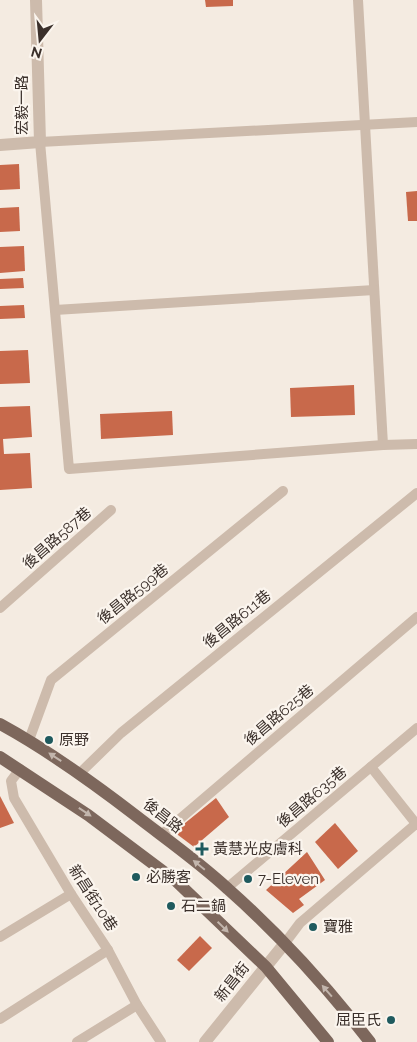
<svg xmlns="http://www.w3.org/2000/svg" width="417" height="1042" font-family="Raleway,'Noto Sans TC',sans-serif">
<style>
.building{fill:#c8694b}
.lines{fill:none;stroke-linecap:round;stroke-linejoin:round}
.lane{stroke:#cdbbac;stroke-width:10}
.street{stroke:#cdbbac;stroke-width:12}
.primary{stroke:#7d675c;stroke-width:12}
.oneway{fill:#c2b5ac}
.poi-dot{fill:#1f5a5e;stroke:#fbf5ee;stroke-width:2}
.labels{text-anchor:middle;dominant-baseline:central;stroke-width:4.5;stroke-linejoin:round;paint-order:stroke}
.street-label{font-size:15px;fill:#3b302b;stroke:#fbf5ee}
.poi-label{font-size:15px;fill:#3b302b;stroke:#fbf5ee;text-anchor:start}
</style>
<rect width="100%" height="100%" fill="#f4ebe1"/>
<g class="building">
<polygon points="205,0 233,0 233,6 206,7"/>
<polygon points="19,164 20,189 0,190 0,165"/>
<polygon points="417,191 417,221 408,221 406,192"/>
<polygon points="19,207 20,231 0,232 0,208"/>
<polygon points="24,246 25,271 0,273 0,247"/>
<polygon points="23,278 24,288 0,289 0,279"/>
<polygon points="24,305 25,318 0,319 0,306"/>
<polygon points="28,350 30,383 0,384 0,351"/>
<polygon points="354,385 355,415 291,417 290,388"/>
<polygon points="30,406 32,437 3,439 4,454 30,453 32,488 0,490 0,407"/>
<polygon points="172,411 173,435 101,439 100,414"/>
<polygon points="0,796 14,823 0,828"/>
<polygon points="216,798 229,817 194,847 174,832"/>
<polygon points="335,823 358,851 338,869 315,842"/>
<polygon points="307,852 325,880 299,899 304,905 293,913 266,890"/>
<polygon points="200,936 212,948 189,971 177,960"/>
</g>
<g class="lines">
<g class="lane">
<polyline points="358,0 383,445"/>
<polyline points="417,122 40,142 69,469 383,445 417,444"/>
<polyline points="55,310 374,290"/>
<polyline points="0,608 111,510"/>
<polyline points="29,740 51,680 283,491"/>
<polyline points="371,767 417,825"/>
<polyline points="20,769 11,781 14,798 71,894 108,950 137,1005 161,1042"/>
<polyline points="80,773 121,733 417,493"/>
<polyline points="161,835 417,617"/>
<polyline points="227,888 417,728"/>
<polyline points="0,937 71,894"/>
<polyline points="285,943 300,923 417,823"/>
<polyline points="0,1019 108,950"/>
<polyline points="77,1042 137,1005"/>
</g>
<g class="street">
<polyline points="0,145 40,142 36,0"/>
<polyline points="205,1042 285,943"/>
</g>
<g class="primary">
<path d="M0,724C48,750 92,782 135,815C166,839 199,862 228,889C280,935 327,987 370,1042"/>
<polyline points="0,757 88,815 176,881 266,967 328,1042"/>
</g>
</g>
<defs><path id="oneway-solid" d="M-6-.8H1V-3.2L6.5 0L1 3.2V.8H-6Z" transform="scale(1.25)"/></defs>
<g class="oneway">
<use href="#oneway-solid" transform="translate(55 757) rotate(-147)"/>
<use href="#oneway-solid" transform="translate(85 812) rotate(34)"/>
<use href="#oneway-solid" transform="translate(199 865) rotate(-141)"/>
<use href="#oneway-solid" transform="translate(223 927) rotate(44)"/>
<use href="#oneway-solid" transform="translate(327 991) rotate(-131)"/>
</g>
<g class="poi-dot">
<circle cx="49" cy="740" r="5"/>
<path d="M199.5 841.5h5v5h5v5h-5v5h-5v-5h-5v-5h5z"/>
<circle cx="136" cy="877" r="5"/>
<circle cx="248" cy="879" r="5"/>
<circle cx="171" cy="906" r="5"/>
<circle cx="313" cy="927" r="5"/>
<circle cx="391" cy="1020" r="5"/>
</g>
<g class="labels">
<g class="street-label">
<text transform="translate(22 105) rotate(-90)">宏毅一路</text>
<text transform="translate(57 538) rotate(-41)">後昌路587巷</text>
<text transform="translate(133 594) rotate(-39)">後昌路599巷</text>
<text transform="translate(237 619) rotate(-39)">後昌路611巷</text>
<text transform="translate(279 715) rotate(-40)">後昌路625巷</text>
<text transform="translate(312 797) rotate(-40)">後昌路635巷</text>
<text transform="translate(163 816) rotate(38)">後昌路</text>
<text transform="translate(93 898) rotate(57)">新昌街10巷</text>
<text transform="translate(232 982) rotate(-51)">新昌街</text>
</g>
<g class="poi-label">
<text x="59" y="740">原野</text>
<text x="213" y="849">黃慧光皮膚科</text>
<text x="146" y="877">必勝客</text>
<text x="258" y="879">7-Eleven</text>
<text x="181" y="906">石二鍋</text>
<text x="323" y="927">寶雅</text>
<text x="381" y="1020" text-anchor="end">屈臣氏</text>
</g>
</g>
<g transform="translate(40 40) rotate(196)" stroke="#fbf5ee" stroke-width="4" paint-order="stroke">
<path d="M0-4L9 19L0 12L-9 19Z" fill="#3b302b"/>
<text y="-8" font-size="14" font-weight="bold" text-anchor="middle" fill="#3b302b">N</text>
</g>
</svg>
